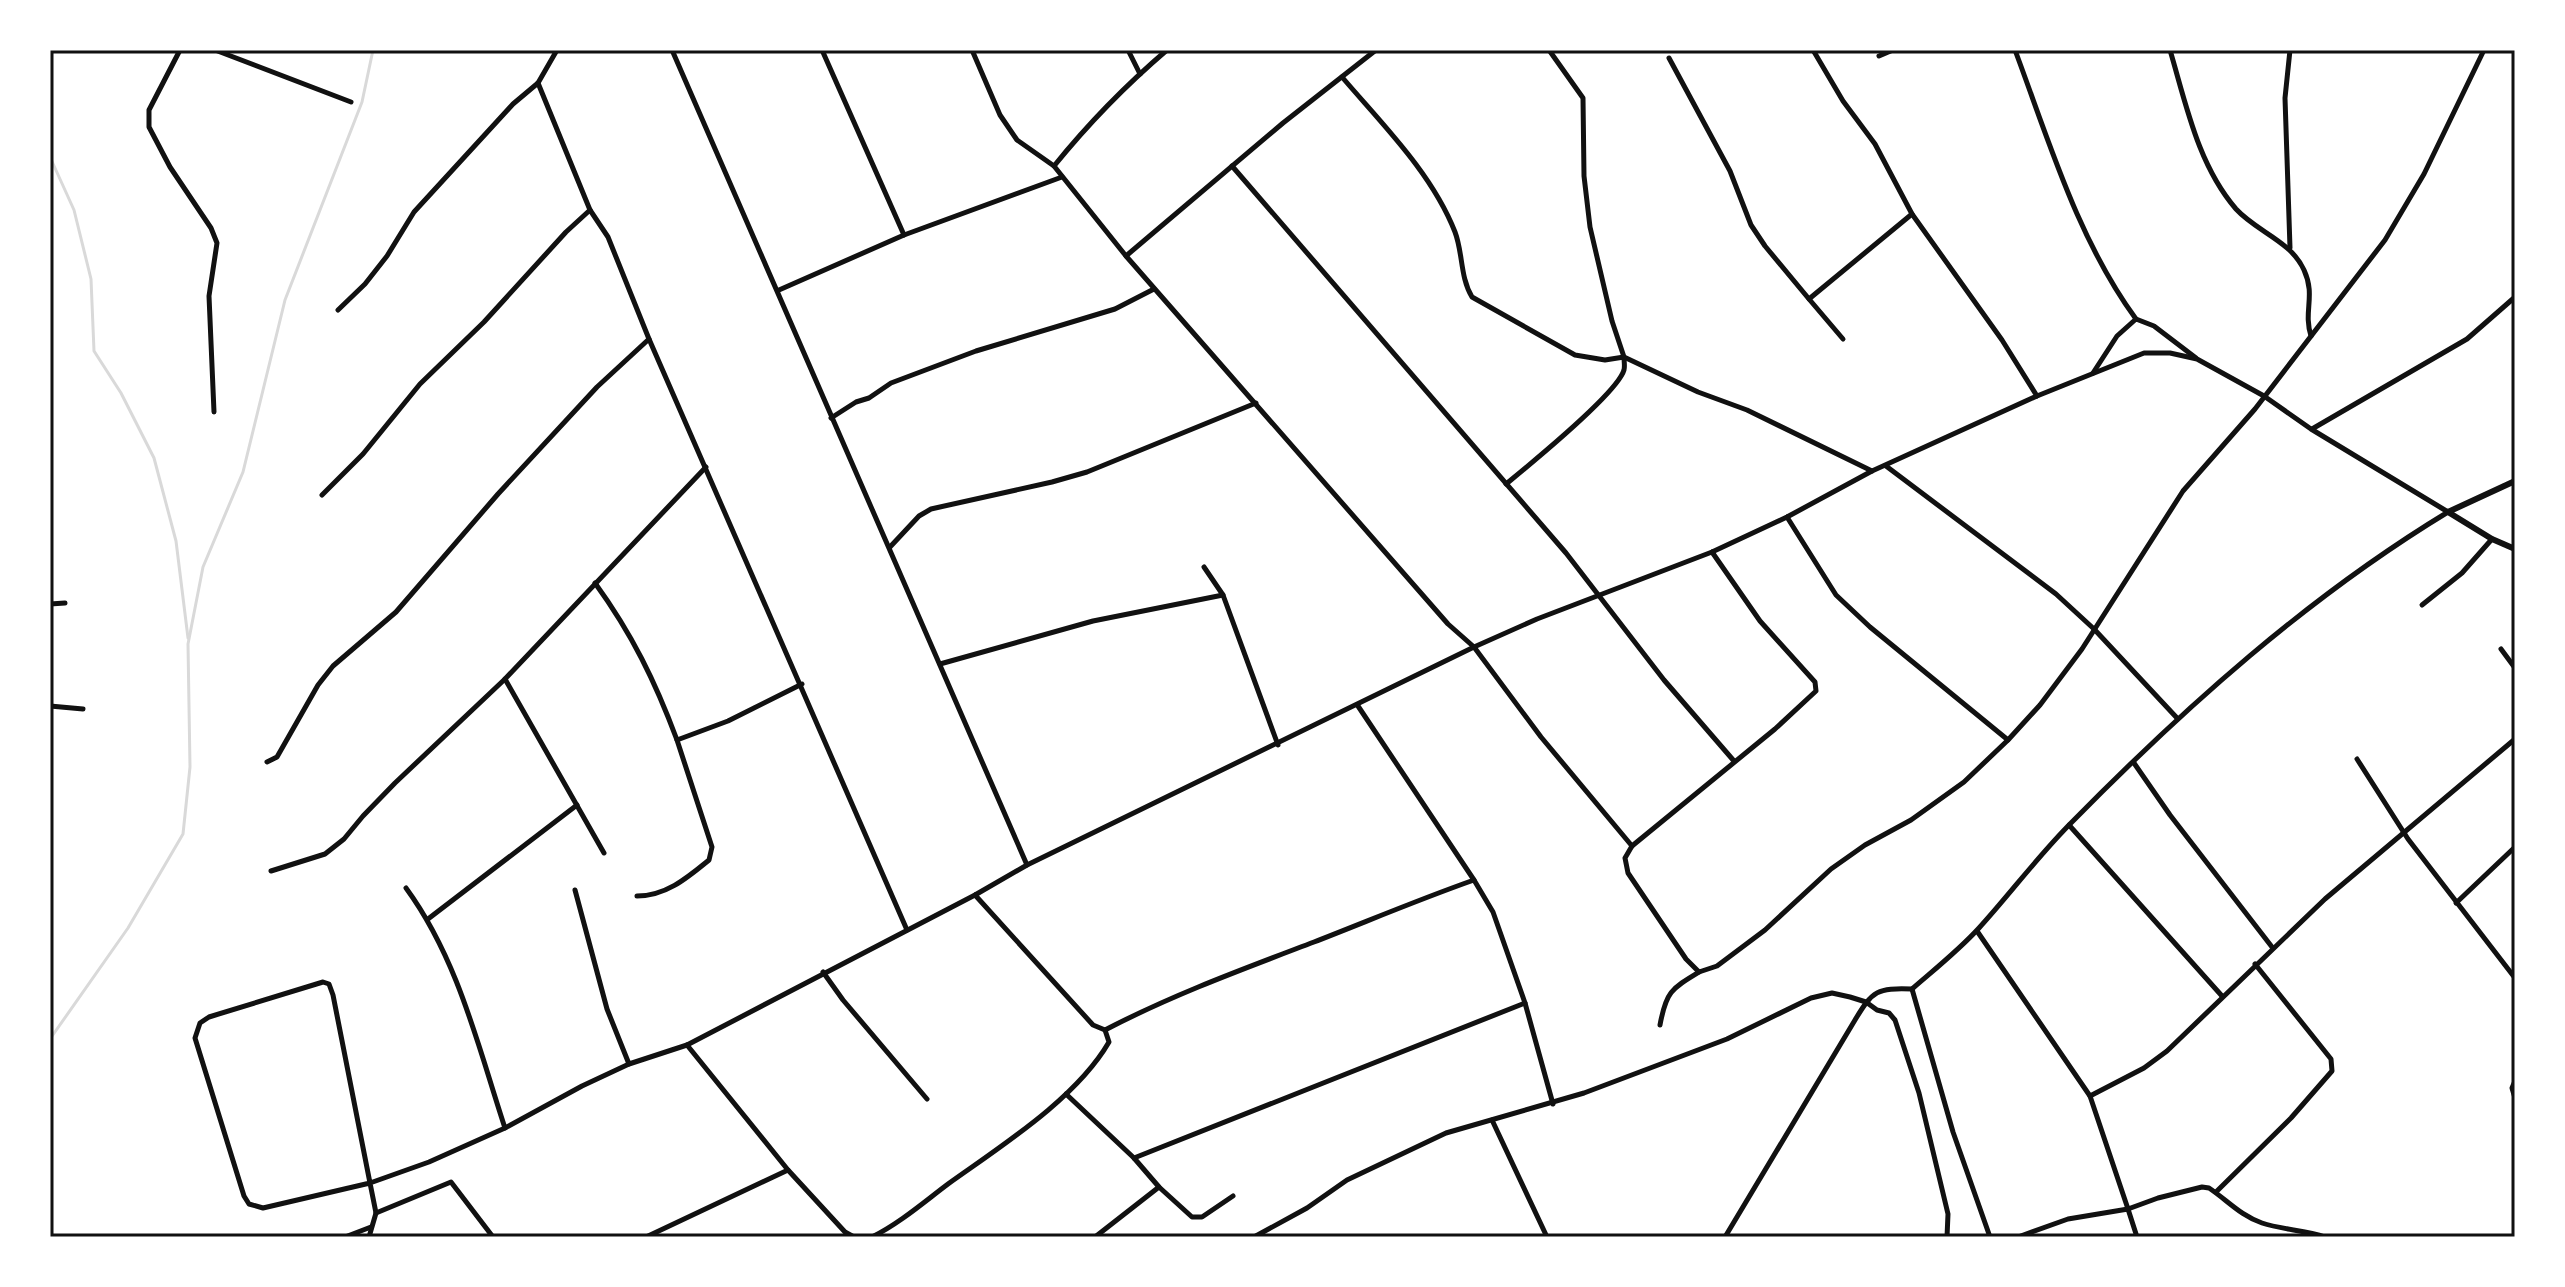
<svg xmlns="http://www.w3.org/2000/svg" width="2565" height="1287" font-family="'PT Sans',sans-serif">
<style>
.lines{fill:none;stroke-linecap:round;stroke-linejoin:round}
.stream{stroke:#d9d9d9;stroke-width:3}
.minor{stroke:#111;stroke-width:5}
.tertiary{stroke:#111;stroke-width:6}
.neatline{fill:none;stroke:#111;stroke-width:3}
</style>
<rect width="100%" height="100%" fill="#fff"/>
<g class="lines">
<g class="stream">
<polyline points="50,157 74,210 91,279 94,351 121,393 154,458 176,541 188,638"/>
<polyline points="50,1039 128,928 183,834 190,767 188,644 203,567 243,472 285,300 362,102 373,50"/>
</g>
<g class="minor">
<polyline points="180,50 149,110 149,127 170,167 211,228 217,243 209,296 214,412"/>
<polyline points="215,50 351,102"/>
<polyline points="672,50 1027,865"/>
<polyline points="822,50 904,235"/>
<path d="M972,50L1000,115L1017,140L1054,166C1088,124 1126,85 1167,50"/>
<polyline points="1128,50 1140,74"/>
<polyline points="1549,50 1583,98 1584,176 1590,227 1612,321 1624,357 1698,392 1747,410 1872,471"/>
<polyline points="1813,50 1843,101 1875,144 1912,214 2002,340 2037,396"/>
<path d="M2015,50C2049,141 2078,240 2136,319"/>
<path d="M2170,50C2186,104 2198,165 2236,209C2257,232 2291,241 2304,270C2316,296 2303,311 2311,336"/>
<polyline points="1879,56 1893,50"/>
<polyline points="1669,58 1730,171 1751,225 1765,246 1809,299 1912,214"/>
<path d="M1342,77C1382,124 1432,173 1455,232C1463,253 1460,277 1472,297L1575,355L1605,360L1624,357C1624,362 1625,366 1624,370C1617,394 1529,465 1506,484"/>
<polyline points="538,83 590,210 608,237 649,339 907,930"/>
<polyline points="1054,166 1126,256 1448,624 1474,647 1541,737 1632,846 1625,858 1628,873 1686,959 1699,972 1717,966 1765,930 1831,869 1865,845 1911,820 1964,782 2008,740 2040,705 2082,649 2183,491 2255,409 2385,240 2424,174 2484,50"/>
<polyline points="1232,166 1566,553 1664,680 1734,761"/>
<polyline points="2290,248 2285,98 2290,50"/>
<polyline points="1126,256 1283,123 1376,50"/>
<polyline points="779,290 904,235 1062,177"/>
<polyline points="1809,299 1843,339"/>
<polyline points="338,310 365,284 387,256 414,212 513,104 538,83 557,50"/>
<polyline points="2093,373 2117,336 2136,319 2154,326 2196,358"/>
<polyline points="831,418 856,402 869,398 891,383 976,351 1115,309 1154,289"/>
<polyline points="2312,429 2467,339 2515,297"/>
<polyline points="1886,466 2056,594 2094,629 2177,718"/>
<polyline points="322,495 363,454 420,384 484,322 566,232 590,210"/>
<polyline points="1787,517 1836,595 1870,627 2008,740"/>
<polyline points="890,547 919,516 931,509 1052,482 1087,472 1256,403"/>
<polyline points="1204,567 1223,595 1278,745"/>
<path d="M595,583C632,634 655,681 677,740L728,721L802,684"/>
<polyline points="50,604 65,603"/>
<polyline points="2422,605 2462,573 2492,539"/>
<polyline points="2501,649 2515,668"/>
<polyline points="940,664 1093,621 1223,595"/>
<polyline points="505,679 604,853"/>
<polyline points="50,706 83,709"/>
<polyline points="1358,706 1474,880 1493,912 1525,1003 1553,1104"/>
<polyline points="2357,759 2408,839 2515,978"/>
<polyline points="267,762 277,757 318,685 333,666 396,612 498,494 597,387 649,339"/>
<polyline points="2134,763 2170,815 2272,947"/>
<polyline points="2069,825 2222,996"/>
<polyline points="1632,846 1775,729 1816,691 1815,682 1760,621 1712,552"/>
<polyline points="271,871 325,854 344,839 363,816 395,783 505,679 706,467"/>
<path d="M406,888C458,959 478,1046 505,1128"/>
<polyline points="575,890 607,1009 629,1064"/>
<path d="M637,896C666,896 687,878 709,860L712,847L677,740"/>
<polyline points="2456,903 2515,847"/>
<polyline points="428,919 577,805"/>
<path d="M1977,931L2090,1096L2128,1209L2158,1198L2202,1187L2209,1188C2227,1200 2241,1216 2262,1223C2283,1230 2305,1230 2325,1237"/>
<polyline points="823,972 843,1000 927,1099"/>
<polyline points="1912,989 1953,1132 1990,1237"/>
<path d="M1660,1025C1666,992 1671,989 1699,972"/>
<path d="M1105,1030C1172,995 1243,969 1314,942C1368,921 1420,899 1474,880"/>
<polyline points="687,1045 788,1170 845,1232 854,1237"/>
<polyline points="2515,1081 2512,1088 2515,1098"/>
<polyline points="1066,1094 1134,1158 1159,1187 1095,1237"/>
<polyline points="2090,1096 2144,1068 2167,1051 2325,899 2515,739"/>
<polyline points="1492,1120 1547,1237"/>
<polyline points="1134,1158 1525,1003"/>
<polyline points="1159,1187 1192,1217 1202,1217 1233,1196"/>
<polyline points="2216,1192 2291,1118 2332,1071 2331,1059 2255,964"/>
<polyline points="376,1213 451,1182 493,1237"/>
<polyline points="345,1237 371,1227"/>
<path d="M369,1237L376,1213L370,1183L333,995L329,984L323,982L209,1017L200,1023L195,1038L244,1196L249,1204L263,1208L370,1183L429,1162L505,1128L582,1086L629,1064L687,1045L975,895L1027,865L1474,647L1537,619L1712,552L1787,517L1872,471L2037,396L2144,353H2170L2197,359L2264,396L2311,429L2448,512C2308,597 2185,707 2071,823C2038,856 2010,894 1979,928C1959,950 1935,969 1912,989C1877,988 1873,990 1855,1020L1725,1237"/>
<polyline points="646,1237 788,1170"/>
<path d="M872,1237C900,1223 924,1202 948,1184C1001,1146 1076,1099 1109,1042L1105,1030L1093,1025L975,895"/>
<polyline points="1254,1237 1307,1208 1347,1180 1446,1133 1584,1093 1727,1039 1811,998 1832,993 1850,997 1866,1002 1877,1010 1889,1013 1895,1020 1919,1093 1948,1214 1947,1237"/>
<polyline points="2018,1237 2068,1219 2128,1209 2137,1237"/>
</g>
<g class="tertiary">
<polyline points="2448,512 2492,539 2515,549"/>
<polyline points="2448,512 2515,481"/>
</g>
</g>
<rect width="2565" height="1287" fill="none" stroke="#ffffff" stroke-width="104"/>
<rect x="52" y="52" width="2461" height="1183" class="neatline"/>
</svg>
